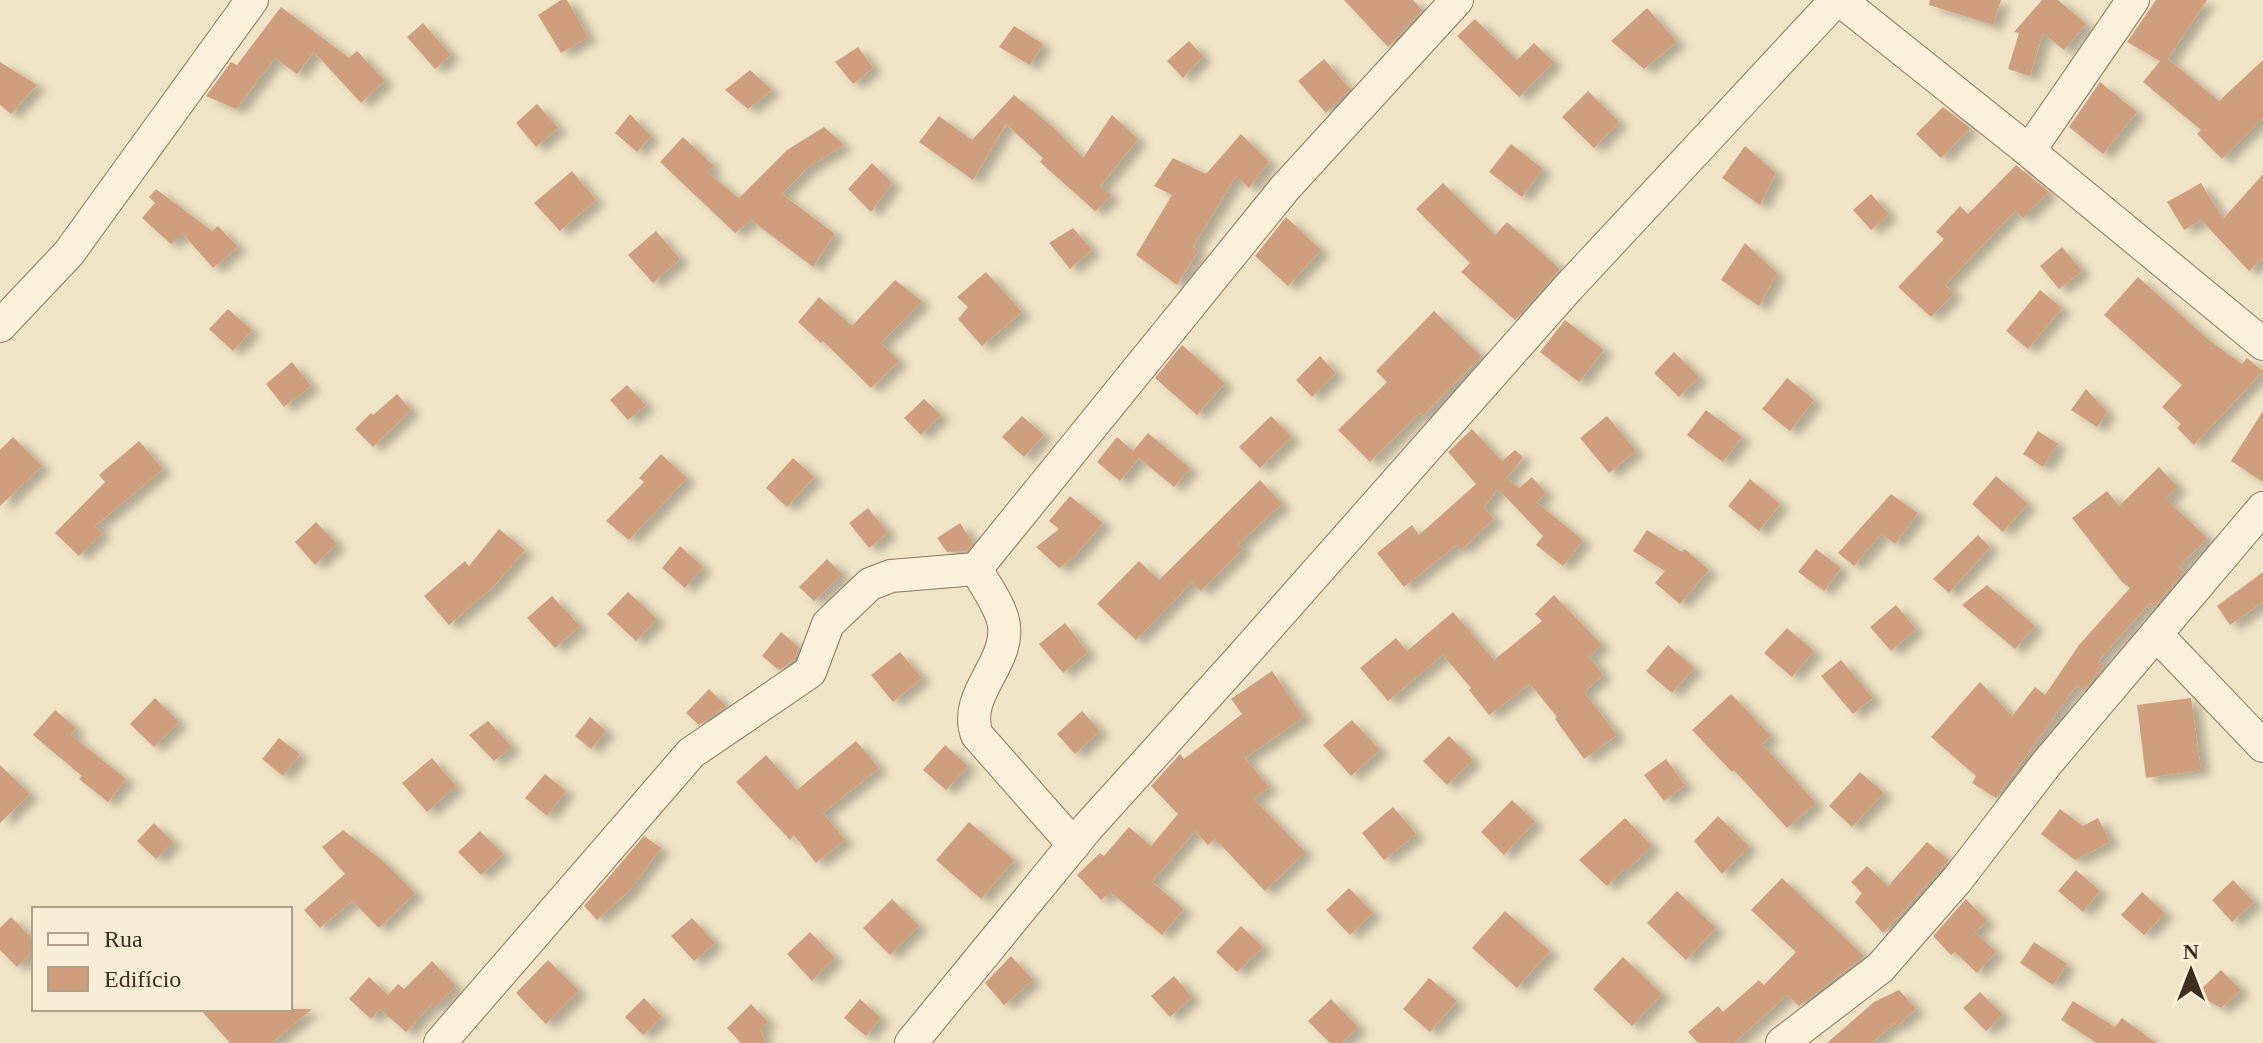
<svg xmlns="http://www.w3.org/2000/svg" width="2263" height="1043" font-family="'Times New Roman',serif">
<style>
.building{fill:#cf9f7d;filter:url(#shadow)}
.lines{fill:none;stroke-linecap:round;stroke-linejoin:round}
.minor-casing{stroke:#8d765c;stroke-width:34}
.minor{stroke:#faf1dc;stroke-width:32}
</style>
<defs>
<filter id="shadow"><feDropShadow dx="9" dy="5" stdDeviation="4" flood-color="#0004"/></filter>
</defs>
<rect width="100%" height="100%" fill="#f0e4c8"/>
<g class="building">
<polygon points="561,0 567,0 588,37 561,53 538,15"/>
<polygon points="1344,0 1413,0 1422,10 1388,47"/>
<polygon points="1930,0 2001,0 1993,25 1929,5"/>
<polygon points="2042,0 2058,0 2086,24 2064,50 2043,33 2030,76 2008,69 2019,33 2014,32"/>
<polygon points="2156,0 2207,0 2168,59 2219,101 2263,60 2263,118 2222,159 2197,134 2201,130 2143,82 2160,61 2127,42"/>
<polygon points="281,7 349,58 357,51 385,81 361,103 314,52 297,74 275,58 236,109 206,96 231,62 237,65"/>
<polygon points="1647,8 1677,42 1644,69 1611,41"/>
<polygon points="1475,19 1517,60 1534,43 1554,62 1519,97 1457,36"/>
<polygon points="423,23 451,55 435,69 407,37"/>
<polygon points="1014,26 1043,44 1030,65 999,47"/>
<polygon points="1189,41 1203,56 1183,78 1167,61"/>
<polygon points="858,47 873,68 853,84 835,62"/>
<polygon points="1324,59 1350,89 1326,113 1298,81"/>
<polygon points="0,62 37,85 11,114 0,105"/>
<polygon points="750,70 772,90 748,109 725,90"/>
<polygon points="2100,82 2137,112 2103,154 2069,127"/>
<polygon points="1588,91 1619,122 1594,148 1562,117"/>
<polygon points="1014,95 1054,128 1083,158 1112,115 1138,139 1100,187 1112,195 1095,211 1040,162 1043,158 1006,124 973,180 919,142 939,116 972,140"/>
<polygon points="537,104 558,128 536,147 516,123"/>
<polygon points="1943,107 1970,128 1941,158 1916,134"/>
<polygon points="630,114 651,136 637,152 615,133"/>
<polygon points="824,127 844,145 807,168 782,194 835,234 813,267 751,220 735,233 660,162 683,137 714,166 707,172 739,198 787,150"/>
<polygon points="1241,134 1269,162 1249,188 1236,176 1193,247 1198,251 1177,285 1136,255 1172,195 1154,186 1173,158 1206,174"/>
<polygon points="1511,144 1543,169 1522,197 1489,172"/>
<polygon points="1745,146 1776,173 1760,205 1722,178"/>
<polygon points="872,163 892,183 871,212 848,189"/>
<polygon points="2016,165 2049,192 2023,218 2015,211 1945,285 1954,293 1931,317 1898,287 1944,239 1936,232 1960,206 1968,214"/>
<polygon points="572,171 596,200 560,231 534,203"/>
<polygon points="2263,174 2263,258 2249,271 2201,220 2184,230 2167,202 2201,183 2223,219"/>
<polygon points="1443,183 1495,235 1507,222 1560,269 1515,320 1461,272 1470,263 1416,209"/>
<polygon points="156,189 212,231 218,226 238,247 213,268 182,233 171,244 142,218 155,203 149,197"/>
<polygon points="1871,194 1889,214 1871,230 1853,210"/>
<polygon points="1286,217 1321,250 1288,286 1255,256"/>
<polygon points="1073,228 1092,250 1070,269 1049,243"/>
<polygon points="656,231 680,259 653,283 628,255"/>
<polygon points="1745,243 1777,273 1759,306 1721,280"/>
<polygon points="2062,247 2082,271 2059,289 2040,266"/>
<polygon points="986,272 1022,312 982,346 958,319 968,307 957,297"/>
<polygon points="2138,277 2210,341 2242,364 2247,358 2263,371 2194,445 2177,428 2181,424 2162,407 2182,385 2104,315"/>
<polygon points="895,280 922,301 881,343 899,361 871,388 823,341 821,343 798,322 819,297 852,326"/>
<polygon points="2040,290 2062,308 2028,349 2006,331"/>
<polygon points="228,309 252,330 233,351 209,329"/>
<polygon points="1434,311 1481,356 1423,416 1420,413 1370,462 1338,430 1387,382 1376,371"/>
<polygon points="1565,320 1604,350 1579,382 1540,352"/>
<polygon points="1182,345 1225,383 1197,415 1155,378"/>
<polygon points="1674,352 1699,377 1679,397 1654,373"/>
<polygon points="1320,356 1336,373 1312,397 1296,380"/>
<polygon points="292,362 311,386 284,407 266,384"/>
<polygon points="1787,378 1814,400 1790,431 1762,409"/>
<polygon points="627,385 646,405 628,420 610,400"/>
<polygon points="2086,389 2107,412 2097,427 2071,410"/>
<polygon points="397,394 411,410 373,447 355,429 371,413 373,415"/>
<polygon points="924,399 941,415 921,435 904,418"/>
<polygon points="1706,410 1742,437 1723,462 1687,435"/>
<polygon points="2263,411 2263,482 2231,461"/>
<polygon points="1022,416 1044,435 1024,457 1002,437"/>
<polygon points="1271,416 1292,437 1260,468 1239,447"/>
<polygon points="1607,416 1636,451 1609,473 1580,438"/>
<polygon points="1472,429 1502,461 1515,450 1523,457 1507,478 1519,488 1532,477 1546,493 1536,502 1583,540 1563,566 1536,545 1543,536 1498,489 1484,508 1494,519 1461,550 1457,545 1404,587 1377,553 1412,525 1419,535 1476,484 1448,452"/>
<polygon points="2038,431 2058,444 2043,467 2023,454"/>
<polygon points="1148,433 1190,468 1174,487 1139,458 1120,481 1097,462 1117,437 1133,451"/>
<polygon points="13,437 42,466 0,506 0,450"/>
<polygon points="139,441 163,469 95,526 102,533 79,556 55,533 105,482 99,475"/>
<polygon points="661,454 687,478 629,540 606,521 644,482 639,478"/>
<polygon points="793,458 814,477 787,507 766,488"/>
<polygon points="2159,467 2178,487 2166,499 2207,538 2179,567 2184,571 2154,607 2150,603 2098,661 2104,665 2084,690 2076,686 1996,798 1972,783 1976,776 1931,737 1980,682 2012,716 2035,687 2045,695 2079,645 2130,588 2122,582 2072,518 2107,491 2119,506"/>
<polygon points="1996,476 2028,504 2003,532 1972,504"/>
<polygon points="1750,479 1780,504 1759,531 1728,506"/>
<polygon points="1260,480 1282,504 1238,544 1243,549 1201,591 1192,582 1136,640 1097,604 1139,561 1159,580"/>
<polygon points="1891,494 1918,513 1895,544 1881,534 1854,566 1838,553"/>
<polygon points="1070,496 1103,523 1075,556 1059,568 1036,547 1059,529 1049,521"/>
<polygon points="868,508 888,533 869,548 849,523"/>
<polygon points="316,522 337,544 315,565 295,542"/>
<polygon points="960,523 973,543 966,551 947,552 937,538"/>
<polygon points="499,529 525,550 494,586 449,625 424,596 465,561 469,566"/>
<polygon points="1647,530 1682,552 1685,549 1709,570 1680,604 1655,583 1665,571 1633,551"/>
<polygon points="1978,535 1990,547 1949,593 1933,579"/>
<polygon points="680,546 703,567 685,588 662,568"/>
<polygon points="1816,549 1841,568 1824,591 1798,572"/>
<polygon points="827,559 842,574 814,601 799,587"/>
<polygon points="2263,572 2263,602 2230,625 2217,606"/>
<polygon points="1987,585 2035,626 2015,649 1962,605"/>
<polygon points="628,592 657,619 636,641 607,614"/>
<polygon points="1554,595 1602,645 1589,656 1603,675 1584,692 1617,735 1584,759 1555,719 1557,717 1530,684 1489,715 1469,690 1471,688 1443,655 1388,701 1360,668 1396,638 1407,651 1453,612 1494,660 1542,621 1535,614"/>
<polygon points="552,596 580,626 555,648 527,618"/>
<polygon points="1896,605 1916,629 1891,651 1870,627"/>
<polygon points="1065,623 1088,652 1063,673 1039,644"/>
<polygon points="1787,628 1814,651 1792,677 1764,653"/>
<polygon points="781,632 799,647 794,660 779,670 762,656"/>
<polygon points="1668,645 1694,668 1672,693 1646,671"/>
<polygon points="900,652 922,678 893,702 871,675"/>
<polygon points="1841,660 1873,698 1853,714 1821,676"/>
<polygon points="1272,671 1304,717 1245,758 1269,787 1254,799 1305,852 1265,891 1215,839 1208,845 1195,831 1152,882 1184,909 1162,935 1110,892 1101,900 1077,875 1100,853 1104,856 1129,827 1151,846 1178,814 1151,786 1180,754 1184,759 1242,714 1231,699"/>
<polygon points="709,689 726,706 699,725 686,713"/>
<polygon points="1731,694 1771,736 1762,744 1816,803 1787,828 1734,770 1732,772 1692,730"/>
<polygon points="155,698 179,722 154,747 130,724"/>
<polygon points="2191,698 2201,770 2146,778 2137,705"/>
<polygon points="55,710 76,728 71,735 126,779 108,802 79,779 82,776 33,735"/>
<polygon points="1082,711 1100,731 1075,754 1057,734"/>
<polygon points="590,717 606,731 591,749 575,736"/>
<polygon points="1352,720 1380,750 1351,776 1323,745"/>
<polygon points="488,721 512,747 494,761 469,735"/>
<polygon points="1449,736 1473,760 1447,785 1423,761"/>
<polygon points="279,738 300,754 283,776 262,759"/>
<polygon points="856,741 879,768 823,813 845,840 816,863 794,835 790,840 736,782 766,755 797,790"/>
<polygon points="945,745 968,766 946,790 923,770"/>
<polygon points="432,758 456,786 427,812 402,783"/>
<polygon points="1666,759 1685,785 1664,801 1644,775"/>
<polygon points="0,765 30,794 0,823"/>
<polygon points="1860,772 1884,793 1852,827 1829,806"/>
<polygon points="545,774 566,791 547,816 525,798"/>
<polygon points="1512,800 1535,822 1504,855 1481,832"/>
<polygon points="1393,807 1416,834 1384,860 1362,833"/>
<polygon points="2060,809 2083,826 2098,818 2110,842 2075,860 2041,834"/>
<polygon points="1718,816 1749,846 1722,874 1694,841"/>
<polygon points="1625,818 1652,846 1627,870 1625,868 1607,886 1579,860"/>
<polygon points="969,822 1014,860 981,899 936,860"/>
<polygon points="154,823 173,842 156,859 137,841"/>
<polygon points="343,830 382,860 415,893 379,928 352,901 320,928 304,910 345,874 322,847"/>
<polygon points="480,831 503,854 481,875 458,852"/>
<polygon points="644,836 661,848 629,891 597,920 584,906"/>
<polygon points="1927,842 1949,860 1883,933 1855,902 1862,893 1851,882 1867,866 1888,886"/>
<polygon points="2076,870 2100,891 2083,912 2058,891"/>
<polygon points="1782,878 1864,956 1799,1006 1787,995 1734,1043 1698,1043 1688,1032 1718,1006 1723,1012 1759,980 1764,985 1796,952 1751,910"/>
<polygon points="2233,880 2254,902 2232,922 2212,900"/>
<polygon points="1349,888 1373,913 1350,935 1326,910"/>
<polygon points="1677,891 1716,928 1686,960 1647,923"/>
<polygon points="2142,892 2165,913 2144,935 2121,915"/>
<polygon points="892,899 919,926 890,955 863,928"/>
<polygon points="1966,899 1987,921 1975,932 1996,952 1977,973 1955,952 1951,955 1933,936"/>
<polygon points="1505,911 1550,951 1517,988 1472,948"/>
<polygon points="11,917 34,940 34,951 17,967 0,950 0,928"/>
<polygon points="692,918 715,943 694,961 671,936"/>
<polygon points="1241,926 1263,947 1237,972 1216,952"/>
<polygon points="810,932 835,958 812,981 787,954"/>
<polygon points="2034,942 2067,964 2053,985 2020,963"/>
<polygon points="1011,956 1033,980 1004,1005 985,983"/>
<polygon points="1623,957 1662,994 1632,1026 1593,989"/>
<polygon points="548,960 579,991 546,1024 516,993"/>
<polygon points="432,961 456,986 435,1007 432,1004 406,1032 380,1009 371,1019 349,999 369,977 388,995 398,984 404,989"/>
<polygon points="2221,970 2241,990 2221,1008 2196,994"/>
<polygon points="1174,976 1192,997 1170,1017 1151,996"/>
<polygon points="1429,978 1457,1001 1430,1032 1403,1009"/>
<polygon points="1899,990 1916,1009 1897,1026 1895,1023 1872,1043 1827,1043 1874,1002"/>
<polygon points="1980,992 2003,1015 1986,1031 1963,1008"/>
<polygon points="644,998 662,1017 643,1035 625,1017"/>
<polygon points="860,999 881,1018 866,1036 844,1018"/>
<polygon points="1331,999 1358,1027 1342,1043 1330,1043 1308,1021"/>
<polygon points="2073,1001 2115,1027 2122,1018 2156,1043 2097,1043 2061,1020"/>
<polygon points="751,1004 768,1022 760,1029 766,1043 741,1043 727,1028"/>
<polygon points="200,1009 312,1009 272,1043 230,1043"/>
</g>
<g class="lines">
<defs>
<g id="minor">
<polyline points="1840,0 2029,151 2263,344"/>
<polyline points="2029,151 2133,0"/>
<polyline points="0,326 69,253 252,0"/>
<path d="M976,569C985,585 1001,606 1004,625C1009,665 962,695 977,735L1074,845"/>
<polyline points="2157,635 2263,746"/>
<polyline points="440,1043 691,753 810,672 828,624 870,584 891,576 976,569 1285,188 1457,0"/>
<polyline points="911,1043 1088,827 1239,660 1567,289 1836,0"/>
<polyline points="1782,1043 1880,968 1957,880 2047,763 2263,508"/>
</g>
</defs>
<use href="#minor" class="minor-casing"/>
<use href="#minor" class="minor"/>
</g>
<rect x="32" y="907" width="260" height="104" fill="#f7eed8" stroke="#ada18e" stroke-width="2"/>
<rect x="48" y="933" width="40" height="12" fill="#faf1dc" stroke="#ada18e" stroke-width="2"/>
<text x="104" y="947" font-size="24" fill="#3d2e20">Rua</text>
<rect x="48" y="967" width="40" height="24" fill="#cf9f7d" stroke="#ada18e" stroke-width="2"/>
<text x="104" y="987" font-size="24" fill="#3d2e20">Edifício</text>
<g transform="translate(2191 971)" stroke="#f7eed8" stroke-width="6" paint-order="stroke">
<path d="M0-6L14 30L0 20L-14 30Z" fill="#3d2e20"/>
<text y="-12" font-size="22" font-weight="bold" text-anchor="middle" fill="#3d2e20">N</text>
</g>
</svg>
